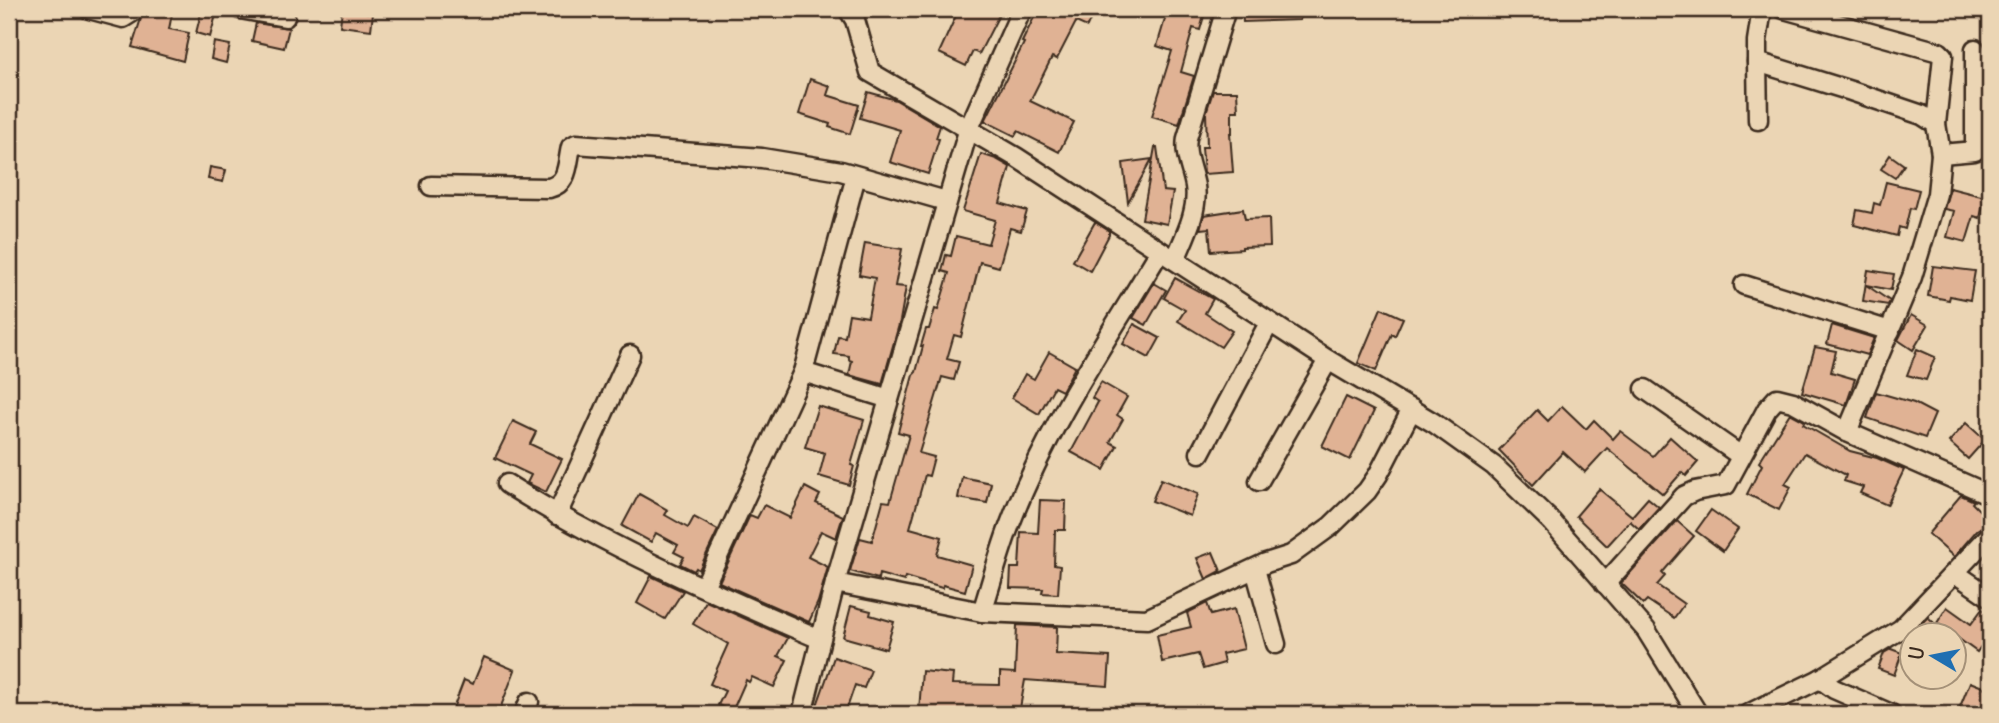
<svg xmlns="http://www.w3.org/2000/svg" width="1999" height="723" font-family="Delius,sans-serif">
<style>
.building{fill:#e0b294;stroke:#3b2a1e;stroke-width:2}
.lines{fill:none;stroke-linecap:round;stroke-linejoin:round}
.minor-casing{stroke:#3b2a1e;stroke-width:23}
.minor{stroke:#ebd5b4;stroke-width:18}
</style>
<rect width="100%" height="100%" fill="#ebd5b4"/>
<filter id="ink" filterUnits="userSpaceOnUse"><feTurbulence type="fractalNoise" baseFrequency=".0143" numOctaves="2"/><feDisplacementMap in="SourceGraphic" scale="14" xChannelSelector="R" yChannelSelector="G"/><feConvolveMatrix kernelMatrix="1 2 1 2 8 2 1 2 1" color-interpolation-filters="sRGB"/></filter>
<g filter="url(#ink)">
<g class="building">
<polygon points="144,9 173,9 169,29 189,33 183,61 132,47"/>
<polygon points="202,9 217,11 210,37 196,33"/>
<polygon points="342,9 373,13 371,30 340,26"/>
<polygon points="959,9 1002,9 979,54 973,51 966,66 939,53"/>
<polygon points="1038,9 1095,9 1087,27 1076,22 1057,59 1052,57 1030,101 1074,122 1059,152 1018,131 1015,136 985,121 1024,43 1022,42"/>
<polygon points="1168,9 1206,9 1200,30 1193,28 1181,72 1194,76 1179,124 1152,116 1172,51 1157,46"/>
<polygon points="1300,9 1300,20 1243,22 1242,10"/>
<polygon points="256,23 289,28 284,48 252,41"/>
<polygon points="214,42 230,45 226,63 211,59"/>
<polygon points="810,79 830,86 827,95 859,105 850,134 829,127 830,124 799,114"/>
<polygon points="1213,91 1237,91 1238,111 1232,111 1232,133 1230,133 1233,172 1204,174 1202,147 1207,147 1206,113"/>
<polygon points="868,92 896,100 940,126 936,138 939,139 928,174 890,162 900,130 860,118"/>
<polygon points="1155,147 1157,147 1163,191 1173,192 1167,224 1142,219"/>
<polygon points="981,154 996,159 1010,167 1000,203 1027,211 1021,231 1010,228 999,267 980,262 961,337 954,335 947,359 959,362 954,380 942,377 919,453 934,457 929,476 925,475 910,528 942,537 937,555 972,565 965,591 943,585 942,588 905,577 904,581 879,574 878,579 850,571 860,538 872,541 883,501 890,502 909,435 898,432 913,375 916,372 923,346 921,346 926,329 929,329 935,309 938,310 949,273 942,271 946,255 951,256 956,236 988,244 995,220 963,211"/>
<polygon points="1890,155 1904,165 1895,178 1881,169"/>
<polygon points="1152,159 1128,202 1123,163"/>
<polygon points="210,167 226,170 223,182 208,179"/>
<polygon points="1886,182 1919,190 1914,209 1910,208 1905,229 1899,227 1897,236 1854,225 1857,210 1872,213 1874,203 1880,205"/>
<polygon points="1950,188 1985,197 1980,218 1974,216 1966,242 1947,237 1954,211 1944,209"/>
<polygon points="1243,209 1245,219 1269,218 1270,246 1242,247 1242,249 1211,251 1209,228 1200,229 1204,215"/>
<polygon points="1095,222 1109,231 1109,235 1090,271 1073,261"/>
<polygon points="865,243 902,249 895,286 906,287 900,321 882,384 849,375 852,361 849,360 849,356 834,354 838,336 845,337 849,314 868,317 875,278 859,275"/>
<polygon points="1933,266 1975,271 1970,300 1950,296 1949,300 1928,296"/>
<polygon points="1868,270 1894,274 1891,290 1866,285 1890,301 1888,305 1863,301"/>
<polygon points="1175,278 1213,299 1205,313 1232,331 1221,347 1178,321 1185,310 1164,298"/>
<polygon points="1154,283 1166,290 1146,325 1133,318"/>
<polygon points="1381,308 1403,318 1395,336 1392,334 1376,371 1358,363"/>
<polygon points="1911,315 1928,325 1913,350 1898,340"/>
<polygon points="1134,324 1160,338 1149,358 1123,344"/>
<polygon points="1832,325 1874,338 1867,355 1827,344"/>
<polygon points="1815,347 1836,351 1831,372 1855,379 1846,405 1802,392"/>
<polygon points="1917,349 1935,357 1926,380 1907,375"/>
<polygon points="1049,352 1075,367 1062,391 1054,387 1039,414 1012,398 1025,374 1034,379"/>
<polygon points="1101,382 1127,397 1117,415 1123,419 1110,442 1117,446 1104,470 1071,452 1098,402 1092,398"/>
<polygon points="1876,392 1914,403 1935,414 1925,438 1867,418"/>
<polygon points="1346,397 1374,411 1350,460 1322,446"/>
<polygon points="818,406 864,420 851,465 854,466 849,485 819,476 825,453 805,447"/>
<polygon points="1562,406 1586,429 1594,420 1613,439 1620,431 1653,456 1670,437 1698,462 1686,476 1682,472 1663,494 1607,448 1585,472 1563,452 1533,485 1499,450 1537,410 1548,421"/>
<polygon points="1790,413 1805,421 1803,424 1850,451 1877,458 1904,470 1887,505 1860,493 1863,487 1844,481 1846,475 1805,453 1785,484 1791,487 1779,510 1747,494 1762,465 1759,462"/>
<polygon points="513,421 536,432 530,444 562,459 546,492 527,483 531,475 495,458"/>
<polygon points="1966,423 1985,440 1968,459 1949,442"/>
<polygon points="962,477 991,483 987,503 958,498"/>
<polygon points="1161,479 1198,494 1190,516 1152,501"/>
<polygon points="805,487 820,495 816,503 843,516 836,538 821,531 808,557 828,567 818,602 809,622 719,582 750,515 757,518 764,505 790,518"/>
<polygon points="1599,489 1632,516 1648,498 1659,507 1639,529 1630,521 1607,546 1576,516"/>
<polygon points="639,494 668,510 665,515 688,528 694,517 718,530 699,570 696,568 694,571 680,564 684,557 674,552 678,545 656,533 651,542 622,526"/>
<polygon points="1961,495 1974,501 1972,503 1990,521 1977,530 1954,557 1928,534"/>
<polygon points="1040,500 1066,501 1065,530 1055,530 1054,565 1060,566 1058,594 1042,593 1043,589 1010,588 1011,568 1019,568 1021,532 1038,533"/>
<polygon points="1711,510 1738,529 1723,551 1696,531"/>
<polygon points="1677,521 1694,536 1662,573 1665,576 1657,585 1684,604 1674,618 1647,600 1643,604 1621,583"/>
<polygon points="1213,552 1221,571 1206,579 1197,558"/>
<polygon points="651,576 683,591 665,619 637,603"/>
<polygon points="706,601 788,638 778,656 787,660 774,687 752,677 749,682 746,680 732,712 718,705 725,691 710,684 728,644 693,624"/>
<polygon points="1207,603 1211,615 1234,609 1244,649 1222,654 1224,663 1203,669 1198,654 1162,662 1157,635 1191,627 1187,613"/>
<polygon points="851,606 871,611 870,615 894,622 886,649 843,637"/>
<polygon points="1947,607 1971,624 1982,609 1990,614 1990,633 1977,652 1937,623"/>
<polygon points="1928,617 1935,624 1923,635 1916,629"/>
<polygon points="1017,625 1057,627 1056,654 1110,657 1108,686 1025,680 1019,714 919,711 922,671 953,674 952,684 1000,685 1000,672 1015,673"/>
<polygon points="1891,649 1902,653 1894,675 1878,669 1884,653"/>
<polygon points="484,657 515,670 498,714 451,714 464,680 473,684"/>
<polygon points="834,657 871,670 864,688 855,685 845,714 814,714"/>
<polygon points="1970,682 1990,690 1990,714 1957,714"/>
</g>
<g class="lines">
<defs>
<g id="minor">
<polyline points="89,9 123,18 131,13 133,9"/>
<polyline points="240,9 285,17"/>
<polyline points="848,9 855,20 870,72 1016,157 1328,360 1434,423 1494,466 1552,522 1646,630 1698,714"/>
<polyline points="1762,9 1757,41 1757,62 1851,91 1922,115 1936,124"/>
<polyline points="1784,9 1939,52 1943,56 1936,124 1941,154 1937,194 1912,277 1847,432"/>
<polyline points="1757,62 1758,120"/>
<polyline points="1941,154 1975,151 1975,49"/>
<path d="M431,186L549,188C569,183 567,164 571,147L576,144L762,158L841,171L946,201"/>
<path d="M1175,260C1184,238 1199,211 1195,186C1192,169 1184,155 1187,138L1226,9"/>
<polyline points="1744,285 1890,331"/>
<polyline points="803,372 889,399"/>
<polyline points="1645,389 1741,456"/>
<polyline points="1200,453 1269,323"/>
<polyline points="1259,481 1328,360"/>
<path d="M507,484C605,546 713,593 820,639"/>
<polyline points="557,515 630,355"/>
<polyline points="1255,569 1276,644"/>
<polyline points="1955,573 1990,597"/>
<polyline points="835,583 982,612 1147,619 1266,563 1291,555 1331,526 1367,491 1378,475 1412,409"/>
<polyline points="1605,584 1684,496 1695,491 1726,485 1767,409 1777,398 1793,402 1847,432 1990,495"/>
<polyline points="704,587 803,372 856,176"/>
<path d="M982,612C992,581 1000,549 1012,519C1049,424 1108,338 1160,251"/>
<polyline points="1820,679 1834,689 1891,714"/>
<polyline points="524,714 529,702"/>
<polyline points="802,714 835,583 969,128 1022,9"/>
<polyline points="1748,714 1820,679 1901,629 1990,535"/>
</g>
</defs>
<use href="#minor" class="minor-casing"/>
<use href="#minor" class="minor"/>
</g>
</g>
<rect width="1999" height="723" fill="none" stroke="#ebd5b4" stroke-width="35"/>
<rect x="18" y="18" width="1964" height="688" fill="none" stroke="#3b2a1e" stroke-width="2.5" filter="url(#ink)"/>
<g transform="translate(1933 656) rotate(280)"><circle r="33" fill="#ebd5b4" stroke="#a59178" stroke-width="2"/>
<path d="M0-5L12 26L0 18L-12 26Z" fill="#1f6fb2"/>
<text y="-10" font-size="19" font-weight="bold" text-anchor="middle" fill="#3b2a1e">U</text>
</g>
</svg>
